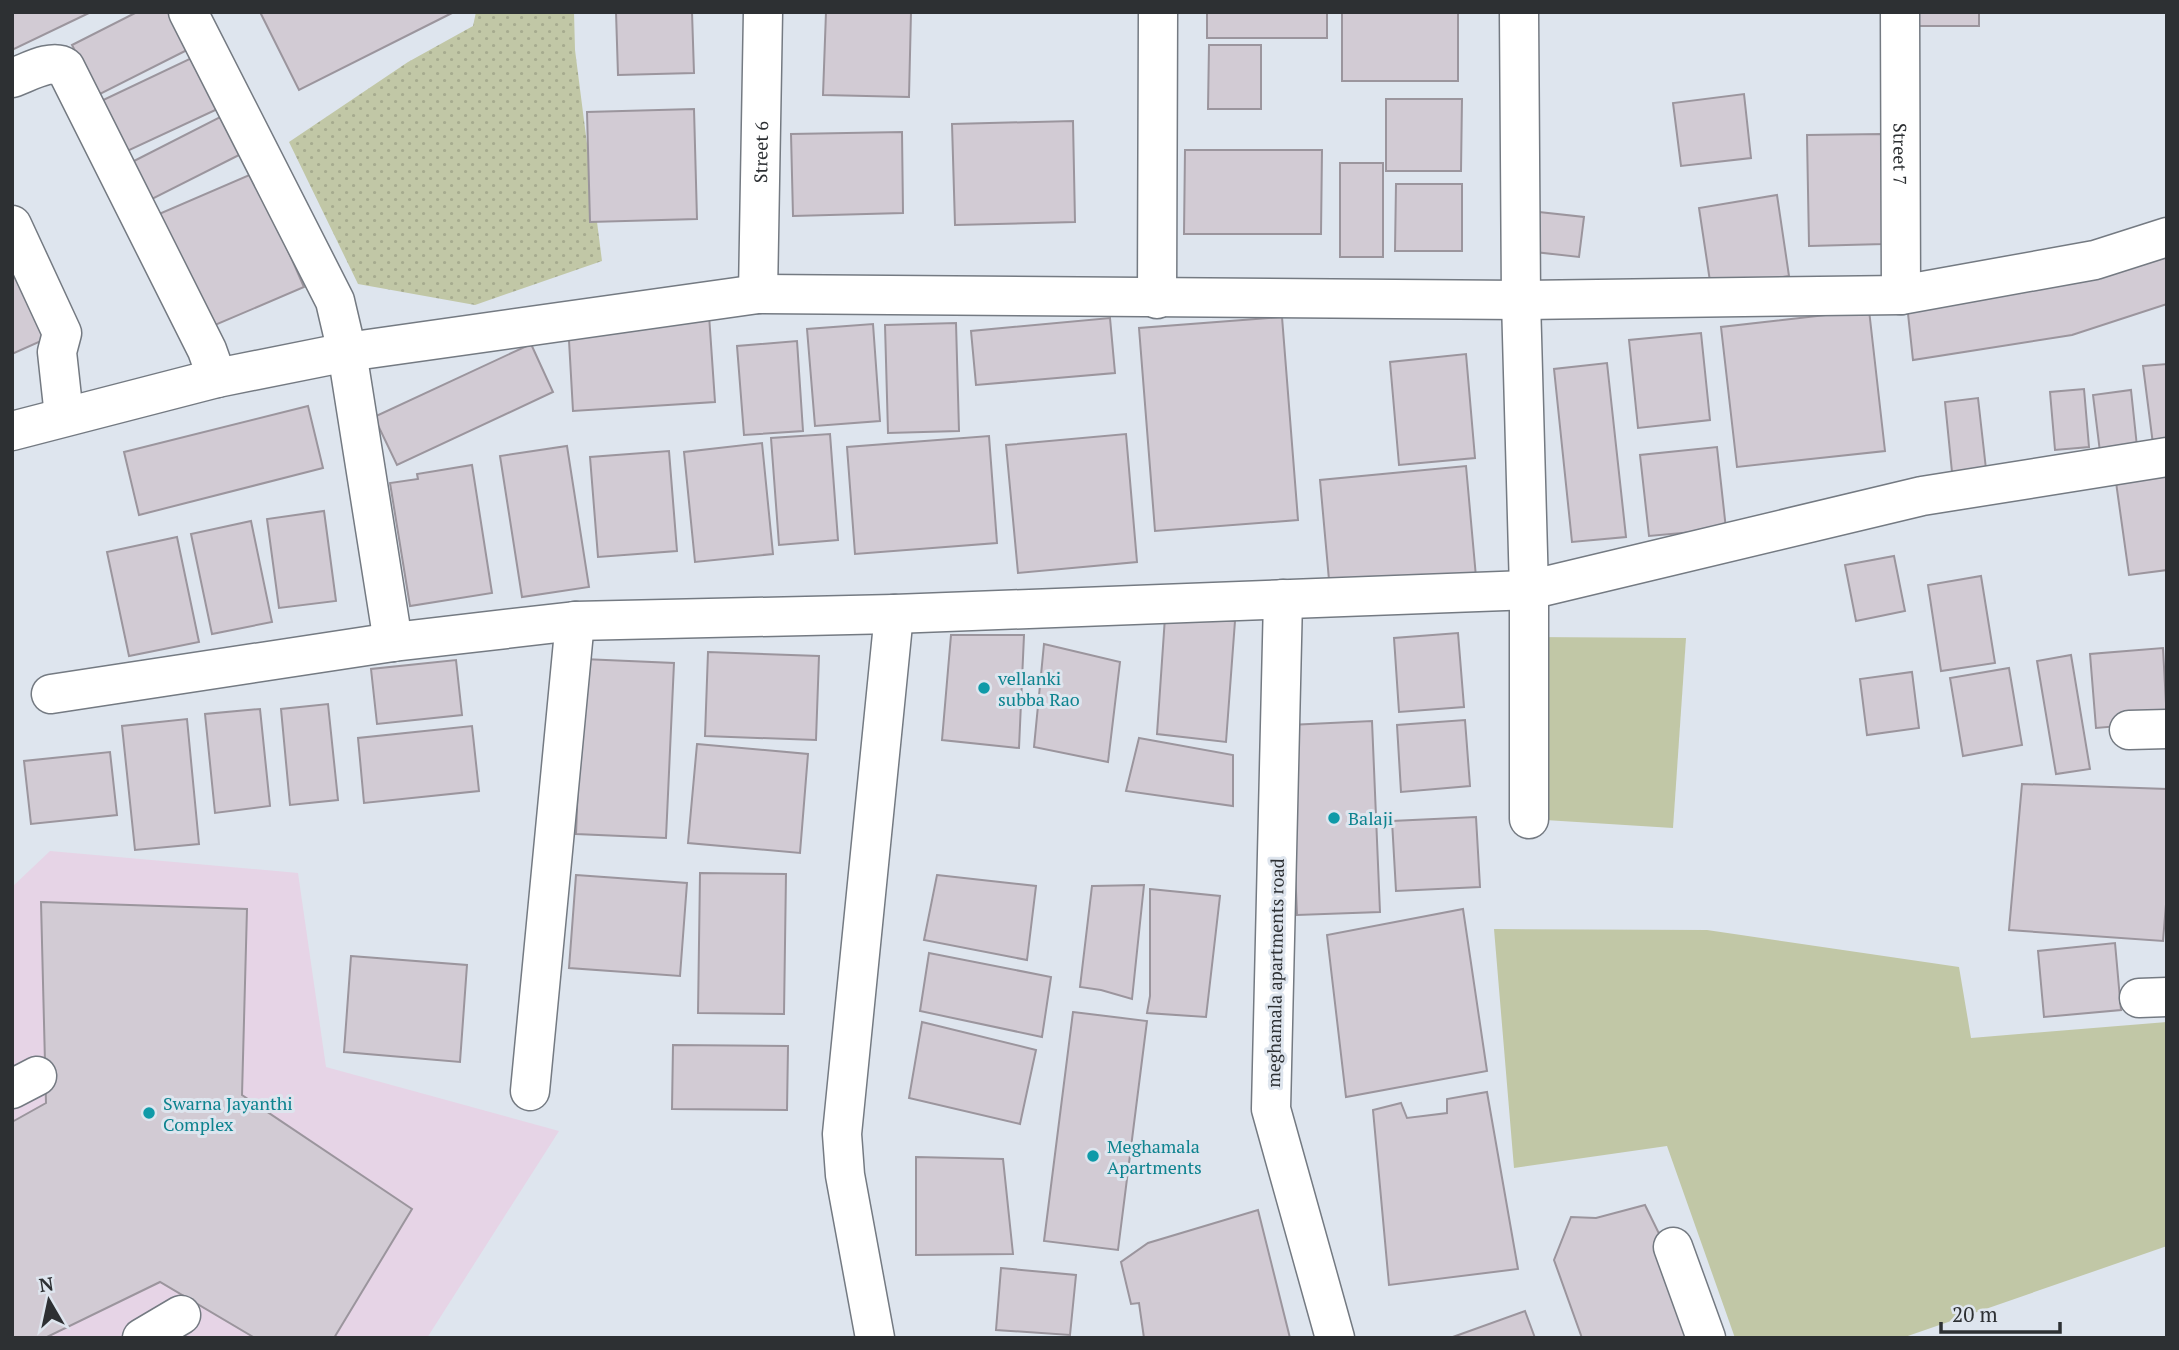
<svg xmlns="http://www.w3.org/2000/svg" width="2179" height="1350" font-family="'PT Serif',serif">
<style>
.commercial{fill:#e6d4e6}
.grass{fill:url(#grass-dots)}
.green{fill:#c1c7a6}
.building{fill:#d2cbd4;stroke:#9b959d;stroke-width:2}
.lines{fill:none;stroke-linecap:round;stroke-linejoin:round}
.minor-casing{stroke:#747a82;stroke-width:41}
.minor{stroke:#fff;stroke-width:38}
.culture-dot{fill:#0f9aa8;stroke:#dee5ee;stroke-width:2.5}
.labels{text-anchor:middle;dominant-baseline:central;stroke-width:6;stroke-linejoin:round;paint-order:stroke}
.street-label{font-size:18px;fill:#2d3033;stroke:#dee5ee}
.culture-label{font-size:18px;fill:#0d838f;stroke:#dee5ee;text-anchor:start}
</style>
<defs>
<pattern id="grass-dots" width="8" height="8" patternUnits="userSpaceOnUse" patternTransform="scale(1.75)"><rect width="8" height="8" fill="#c1c7a6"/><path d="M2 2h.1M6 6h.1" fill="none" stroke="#a6ab8f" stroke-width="1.8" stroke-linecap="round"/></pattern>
</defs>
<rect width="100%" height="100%" fill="#dee5ee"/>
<polygon class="commercial" points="50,851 298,873 326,1067 559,1131 427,1338 12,1338 12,887"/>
<polygon class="grass" points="476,12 574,12 575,50 602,261 475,305 358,284 289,142 408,62 473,26"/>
<g class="green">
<polygon points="1531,637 1686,638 1673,828 1529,819"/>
<polygon points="1494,929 1707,930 1959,967 1971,1038 2167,1022 2167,1246 1902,1338 1735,1338 1667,1146 1514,1168"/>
</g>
<g class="building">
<polygon points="12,12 91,12 12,50"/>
<polygon points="137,12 177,12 195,46 98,95 72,45"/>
<polygon points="260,12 454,12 299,90"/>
<polygon points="616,12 692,12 694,73 618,75"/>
<polygon points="826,12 911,12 909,97 823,95"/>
<rect x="1207" y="12" width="120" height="26"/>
<rect x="1342" y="12" width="116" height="69"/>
<rect x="1904" y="12" width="75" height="14"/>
<polygon points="1209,45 1261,45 1261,109 1208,109"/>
<polygon points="200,54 224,106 123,153 99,102"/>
<polygon points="1744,94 1751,158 1681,166 1673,103"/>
<polygon points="1386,99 1462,99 1461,171 1386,171"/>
<polygon points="694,109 697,219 590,222 587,112"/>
<polygon points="228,113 247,151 152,199 132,162"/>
<polygon points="1073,121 1075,222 955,225 952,124"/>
<polygon points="902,132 903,213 793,216 791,134"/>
<polygon points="1881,134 1884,244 1809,246 1807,135"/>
<polygon points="1185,150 1322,150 1321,234 1184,234"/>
<rect x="1340" y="163" width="43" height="94"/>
<polygon points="254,173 304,287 208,328 159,214"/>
<polygon points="1396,184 1462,184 1462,251 1395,251"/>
<polygon points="1777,195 1789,276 1711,288 1699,208"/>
<polygon points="1539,212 1584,217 1579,257 1535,252"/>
<polygon points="2167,245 2167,304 2072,335 1913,360 1906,295"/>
<polygon points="12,253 50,337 12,354"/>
<polygon points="1869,310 1885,451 1737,467 1721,327"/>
<polygon points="709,315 715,402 573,411 568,323"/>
<polygon points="1282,317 1298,520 1155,531 1139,328"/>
<polygon points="1110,318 1115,373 976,385 971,331"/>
<polygon points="956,323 959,431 888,433 885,325"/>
<polygon points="873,324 880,421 815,426 807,329"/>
<polygon points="1701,333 1710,420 1638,428 1629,340"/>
<polygon points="797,341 803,431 744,435 737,346"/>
<polygon points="531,344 553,392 397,465 374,417"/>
<polygon points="1466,354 1475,458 1399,465 1390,362"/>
<polygon points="1607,363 1626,537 1572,542 1554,369"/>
<polygon points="2167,364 2167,450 2154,452 2143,366"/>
<polygon points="2084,389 2089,447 2055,450 2050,392"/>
<polygon points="2131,390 2138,456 2101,460 2093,395"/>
<polygon points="1978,398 1986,469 1952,472 1945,402"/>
<polygon points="308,406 323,468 139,515 124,452"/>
<polygon points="830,434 838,540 779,545 771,438"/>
<polygon points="1126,434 1137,562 1018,573 1006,445"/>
<polygon points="989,436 997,543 855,554 847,447"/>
<polygon points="762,443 773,554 695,562 684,452"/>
<polygon points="567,446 589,587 522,597 500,456"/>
<polygon points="1717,447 1726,529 1649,536 1640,455"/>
<polygon points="669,451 677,551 598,557 590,457"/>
<polygon points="472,465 492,593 410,606 390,483 418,479 417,474"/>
<polygon points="1466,466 1476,577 1330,591 1320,480"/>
<polygon points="2167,467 2167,570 2129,575 2115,475"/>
<polygon points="324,511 336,601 279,608 267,519"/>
<polygon points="251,521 272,622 212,634 191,534"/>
<polygon points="177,537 199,642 129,656 107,552"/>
<polygon points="1894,556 1905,611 1856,621 1845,565"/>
<polygon points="1981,576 1995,663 1941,671 1928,585"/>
<polygon points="1165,617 1235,621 1226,742 1157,734"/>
<polygon points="1458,633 1464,707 1399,712 1394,638"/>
<polygon points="951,635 1024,635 1019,748 942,740"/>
<polygon points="1044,644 1120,662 1108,762 1034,747"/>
<polygon points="2163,648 2167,722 2096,728 2090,654"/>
<polygon points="708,652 819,656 816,740 705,736"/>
<polygon points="2071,655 2090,769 2056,774 2037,661"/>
<polygon points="583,659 674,663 666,838 576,834"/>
<polygon points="456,660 462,715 377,724 371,669"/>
<polygon points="2009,668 2022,745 1963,756 1950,678"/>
<polygon points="1912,672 1919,728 1867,735 1860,679"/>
<polygon points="328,704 338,800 290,805 281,709"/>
<polygon points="260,709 270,806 215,813 205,714"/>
<polygon points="187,719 199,844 135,850 122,726"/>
<polygon points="1465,720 1470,786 1401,792 1397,725"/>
<polygon points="1372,721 1380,912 1297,915 1289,725"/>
<polygon points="472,726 479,791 364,803 358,738"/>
<polygon points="1139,738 1233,755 1233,806 1126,791"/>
<polygon points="697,744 808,754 800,853 688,843"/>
<polygon points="110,752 117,815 31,824 24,761"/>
<polygon points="2022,784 2167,789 2167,892 2163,941 2009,930"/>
<polygon points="1476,817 1480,887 1396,891 1392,821"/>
<polygon points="700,873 786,874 784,1014 698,1013"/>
<polygon points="576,875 687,883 680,976 569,968"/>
<polygon points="937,875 1036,886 1027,960 924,940"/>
<polygon points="1144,885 1132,999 1101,990 1080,987 1092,886"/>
<polygon points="1150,889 1220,896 1206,1017 1147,1013 1150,996"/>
<polygon points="41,902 247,909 242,1095 412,1209 334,1338 255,1338 160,1282 45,1338 12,1338 12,1122 46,1103"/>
<polygon points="1463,909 1487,1071 1346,1097 1327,935"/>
<polygon points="2115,943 2121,1010 2044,1017 2038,951"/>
<polygon points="929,953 1051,977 1042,1037 920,1011"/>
<polygon points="351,956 467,965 460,1062 344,1052"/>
<polygon points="1073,1012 1147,1021 1118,1250 1044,1241"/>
<polygon points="922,1022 1036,1050 1020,1124 909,1098"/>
<polygon points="673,1045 788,1046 787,1110 672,1109"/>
<polygon points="1487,1092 1518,1269 1389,1285 1373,1110 1401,1103 1407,1118 1447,1113 1447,1099"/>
<polygon points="916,1157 1003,1159 1013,1254 916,1255"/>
<polygon points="1645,1205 1668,1252 1698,1338 1582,1338 1554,1260 1571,1217 1596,1218"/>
<polygon points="1258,1210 1290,1338 1144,1338 1139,1303 1131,1304 1121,1262 1148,1243"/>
<polygon points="1001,1268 1076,1275 1070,1335 996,1330"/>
<polygon points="1525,1311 1535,1338 1450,1338"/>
</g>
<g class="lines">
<defs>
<g id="minor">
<polyline points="188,12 335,301 347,352 393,642"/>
<polyline points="1519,12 1521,300 1529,590 1529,819"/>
<path id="s1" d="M1900,12L1901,295"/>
<path d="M12,78C27,73 52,58 65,67L207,350L217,378"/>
<polyline points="12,225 62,333 57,352 64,416"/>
<path id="s2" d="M758,294L763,12"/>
<polyline points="1157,299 1158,12"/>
<polyline points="12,431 217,378 347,352 758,294 1521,300 1901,295 2095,260 2167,237"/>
<polyline points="1283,599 1271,1109 1335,1338"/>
<polyline points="51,694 393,642 575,621 894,614 1529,590 1922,496 2167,457"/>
<polyline points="2129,730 2167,729"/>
<polyline points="2139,998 2167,997"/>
<polyline points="12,1089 37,1076"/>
<polyline points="530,1091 575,621"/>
<polyline points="1673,1247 1706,1338"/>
<polyline points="142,1338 181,1315"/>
<polyline points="875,1338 845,1175 842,1134 894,614"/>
</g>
</defs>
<use href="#minor" class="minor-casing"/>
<use href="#minor" class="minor"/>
</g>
<g class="culture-dot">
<circle cx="984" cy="688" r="7"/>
<circle cx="1334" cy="818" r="7"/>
<circle cx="149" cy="1113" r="7"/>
<circle cx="1093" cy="1156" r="7"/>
</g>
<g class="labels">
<g class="street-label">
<text stroke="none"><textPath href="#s2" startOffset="142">Street 6</textPath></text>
<text stroke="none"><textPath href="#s1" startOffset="142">Street 7</textPath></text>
<text transform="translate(1275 973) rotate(-89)">meghamala apartments road</text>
</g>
<g class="culture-label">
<text x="998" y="678">vellanki<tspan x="998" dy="21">subba Rao</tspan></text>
<text x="1348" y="818">Balaji</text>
<text x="163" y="1103">Swarna Jayanthi<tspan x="163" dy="21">Complex</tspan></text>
<text x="1107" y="1146">Meghamala<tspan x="1107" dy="21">Apartments</tspan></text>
</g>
</g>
<rect width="2179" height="1350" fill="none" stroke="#2d3033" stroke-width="28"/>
<g transform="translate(49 1301) rotate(351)" stroke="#dee5ee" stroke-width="5" paint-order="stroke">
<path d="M0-5L12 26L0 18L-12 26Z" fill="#2d3033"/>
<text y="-10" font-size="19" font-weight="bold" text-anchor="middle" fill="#2d3033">N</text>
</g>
<path d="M1941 1322v10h119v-10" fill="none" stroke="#2d3033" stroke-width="3.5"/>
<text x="1952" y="1322" font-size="21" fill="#2d3033" stroke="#dee5ee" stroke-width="5" paint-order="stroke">20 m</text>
</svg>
